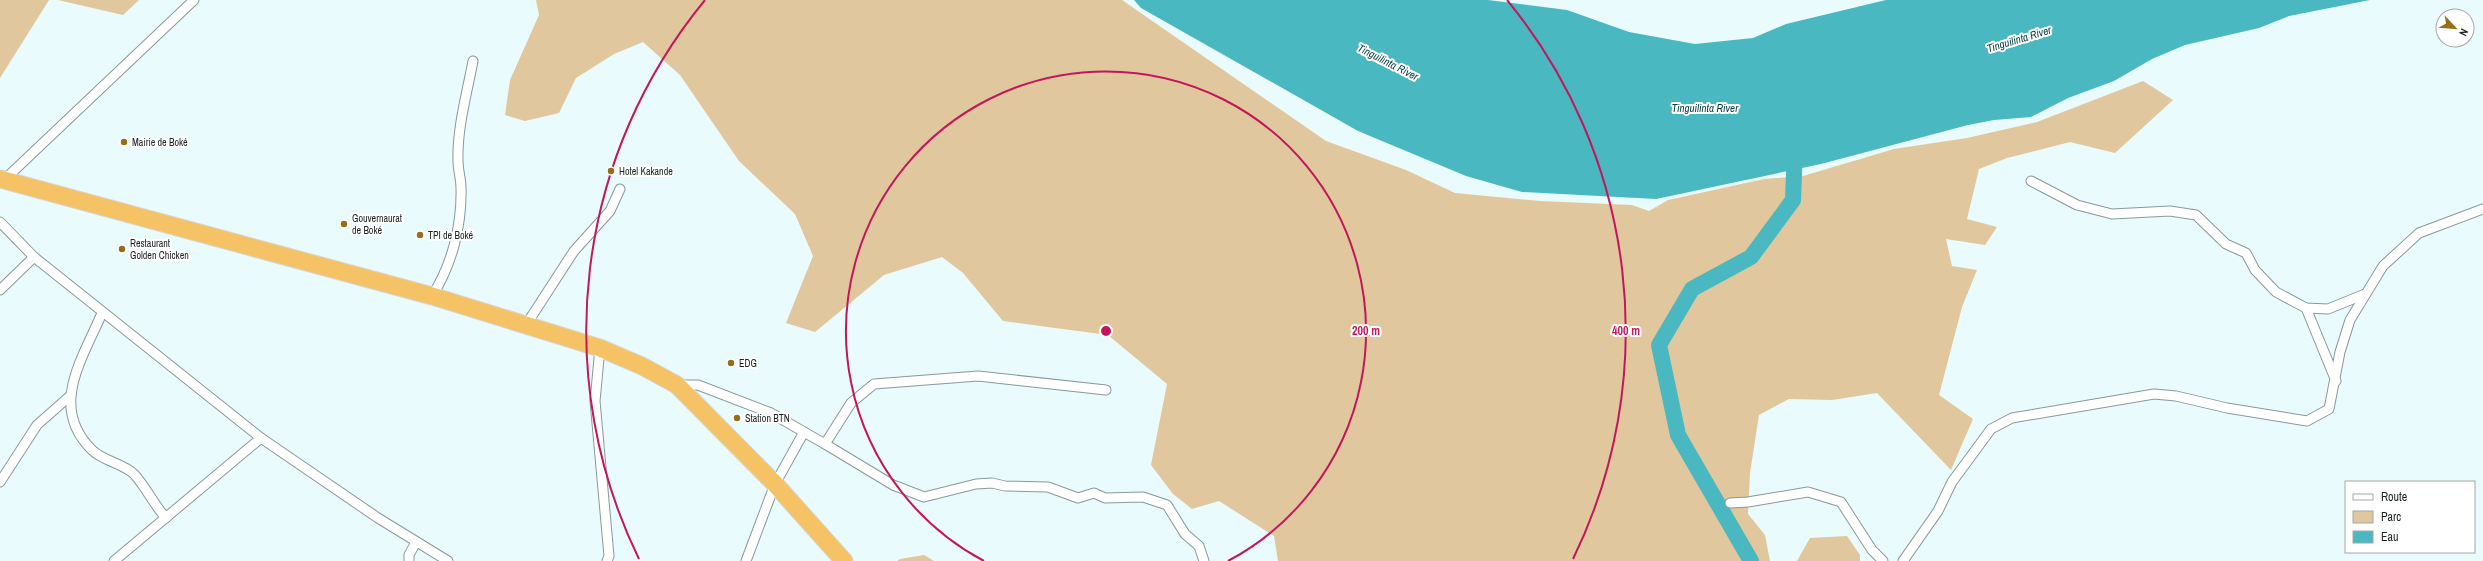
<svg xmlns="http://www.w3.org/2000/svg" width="2483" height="561" font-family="'Archivo Narrow',sans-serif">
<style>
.green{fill:#e0c79d}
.water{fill:#49b8c0}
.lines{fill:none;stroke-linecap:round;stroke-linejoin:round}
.river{stroke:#49b8c0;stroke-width:16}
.street-casing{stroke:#89999a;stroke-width:11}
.highway-casing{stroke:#d6d7d7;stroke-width:19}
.street{stroke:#fff;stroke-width:9}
.highway{stroke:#f5c266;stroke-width:17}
.ring{fill:none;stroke:#c2185b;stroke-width:2}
.poi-dot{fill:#966d18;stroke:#fff;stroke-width:1.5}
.labels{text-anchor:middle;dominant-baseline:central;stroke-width:4;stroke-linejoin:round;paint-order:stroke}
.poi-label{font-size:10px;fill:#1b2222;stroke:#fff;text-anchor:start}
.water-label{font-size:11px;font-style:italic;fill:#053b3e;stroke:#fff}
.centre{fill:#c2185b;stroke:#fff;stroke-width:2}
.ring-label{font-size:12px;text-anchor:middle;font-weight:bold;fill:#c2185b;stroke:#fff;stroke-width:4;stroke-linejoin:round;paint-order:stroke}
</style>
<rect width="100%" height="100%" fill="#e9fbfc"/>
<g class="green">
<polygon points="0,0 49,0 0,78"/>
<polygon points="58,0 139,0 123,15"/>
<polygon points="536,0 1122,0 1326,141 1406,170 1455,193 1540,201 1632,205 1649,211 1668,200 1764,179 1803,176 1894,149 1967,138 2037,122 2143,81 2173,100 2115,153 2070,142 2007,158 1979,169 1967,219 1997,227 1985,245 1946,239 1952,266 1977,270 1962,307 1939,395 1973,419 1951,470 1877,393 1832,400 1789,399 1759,415 1750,473 1748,514 1765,535 1770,561 1278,561 1274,536 1219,501 1192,509 1173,494 1151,465 1167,384 1108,335 1003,321 963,273 942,257 884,275 815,332 786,323 813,256 795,214 739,161 680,75 643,42 614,54 576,78 559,113 525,121 505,115 510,80 539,15"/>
<polygon points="1847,536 1860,555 1860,561 1797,561 1810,538"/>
<polygon points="924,555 934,561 897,561 900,559"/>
</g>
<polygon class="water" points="1134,0 1488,0 1567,10 1629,32 1695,44 1753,38 1786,24 1886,0 2370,0 2289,16 2259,28 2185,45 2152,59 2114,81 2068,98 2031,117 1994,120 1968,125 1821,164 1656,199 1522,192 1466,176 1358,131 1141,8"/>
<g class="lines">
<polyline class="river" points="1751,561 1678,435 1659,345 1692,289 1751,257 1793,200 1795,147"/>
<defs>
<g id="street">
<polyline points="4,180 194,0"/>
<polyline points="2031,181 2077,205 2112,214 2170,211 2196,215 2226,244 2246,253 2255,270 2276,292 2306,308 2328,309 2365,294"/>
<polyline points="0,222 34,257 261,438 378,518 448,561"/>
<polyline points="0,290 34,257"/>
<path d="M432,296C452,265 462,225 461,188C461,179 458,170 458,161C457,128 467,93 473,61"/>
<polyline points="2306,308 2336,381"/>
<path d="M102,313C83,358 48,407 92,450C103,461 122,463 134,474C146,487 154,505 166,518"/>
<polyline points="526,325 574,251 610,211 620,189"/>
<polyline points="600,348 595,401 609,556 607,561"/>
<polyline points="677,385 698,385 771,413 804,432 775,484 746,561"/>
<polyline points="804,432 825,444 851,403 874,384 978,376 1106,390"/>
<polyline points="825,444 893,485 924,497 976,484 992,483 1005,486 1048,487 1078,498 1094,493 1105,498 1143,497 1167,505 1185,534 1199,546 1204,561"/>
<polyline points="0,482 37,425 71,395"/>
<polyline points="1730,503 1748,502 1808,492 1841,502 1872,550 1883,561"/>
<polyline points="114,561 261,438"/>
<polyline points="409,561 409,555 416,542"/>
<polyline points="1903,561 1938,511 1952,482 1991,429 2012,418 2154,394 2176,396 2227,408 2307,421 2329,409 2340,352 2350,320 2383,266 2419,233 2483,209"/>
</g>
<polyline id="highway" points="0,179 432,296 600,348 642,366 677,385 775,484 844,561"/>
</defs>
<use href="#street" class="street-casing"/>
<use href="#highway" class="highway-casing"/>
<use href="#street" class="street"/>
<use href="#highway" class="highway"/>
</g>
<g class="ring">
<path d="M984 561A260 260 0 1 1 1228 561"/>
<path d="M639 559A520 520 0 0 1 705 0M1507 0A520 520 0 0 1 1573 559"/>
</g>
<g class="poi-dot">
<circle cx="124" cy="142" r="4"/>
<circle cx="611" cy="171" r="4"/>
<circle cx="344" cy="224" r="4"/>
<circle cx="420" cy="235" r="4"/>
<circle cx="122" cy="249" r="4"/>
<circle cx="731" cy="363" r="4"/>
<circle cx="737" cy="418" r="4"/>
</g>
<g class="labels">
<g class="poi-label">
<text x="132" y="142">Mairie de Boké</text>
<text x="619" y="171">Hotel Kakande</text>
<text x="352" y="218">Gouvernaurat<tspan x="352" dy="12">de Boké</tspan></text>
<text x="428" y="235">TPI de Boké</text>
<text x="130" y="243">Restaurant<tspan x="130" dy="12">Golden Chicken</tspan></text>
<text x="739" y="363">EDG</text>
<text x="745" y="418">Station BTN</text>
</g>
<g class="water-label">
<text transform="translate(2019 39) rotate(-17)">Tinguilinta River</text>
<text transform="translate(1388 62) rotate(27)">Tinguilinta River</text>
<text x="1705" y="108">Tinguilinta River</text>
</g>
</g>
<circle cx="1106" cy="331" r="6" class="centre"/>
<g class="ring-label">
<text x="1366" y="335">200 m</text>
<text x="1626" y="335">400 m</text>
</g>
<rect x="2345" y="481" width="130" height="72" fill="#ffffff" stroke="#a4a7a7"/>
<rect x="2353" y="494" width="20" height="6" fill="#ffffff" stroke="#a4a7a7"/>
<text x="2381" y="501" font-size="12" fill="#1b2222">Route</text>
<rect x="2353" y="511" width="20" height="12" fill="#e0c79d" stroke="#a4a7a7"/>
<text x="2381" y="521" font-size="12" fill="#1b2222">Parc</text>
<rect x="2353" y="531" width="20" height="12" fill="#49b8c0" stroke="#a4a7a7"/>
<text x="2381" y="541" font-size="12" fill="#1b2222">Eau</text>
<g transform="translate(2455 28) rotate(116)"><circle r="19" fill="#ffffff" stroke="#a4a7a7"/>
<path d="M0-3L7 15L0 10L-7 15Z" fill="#966d18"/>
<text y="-6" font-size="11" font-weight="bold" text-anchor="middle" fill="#1b2222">N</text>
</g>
</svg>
